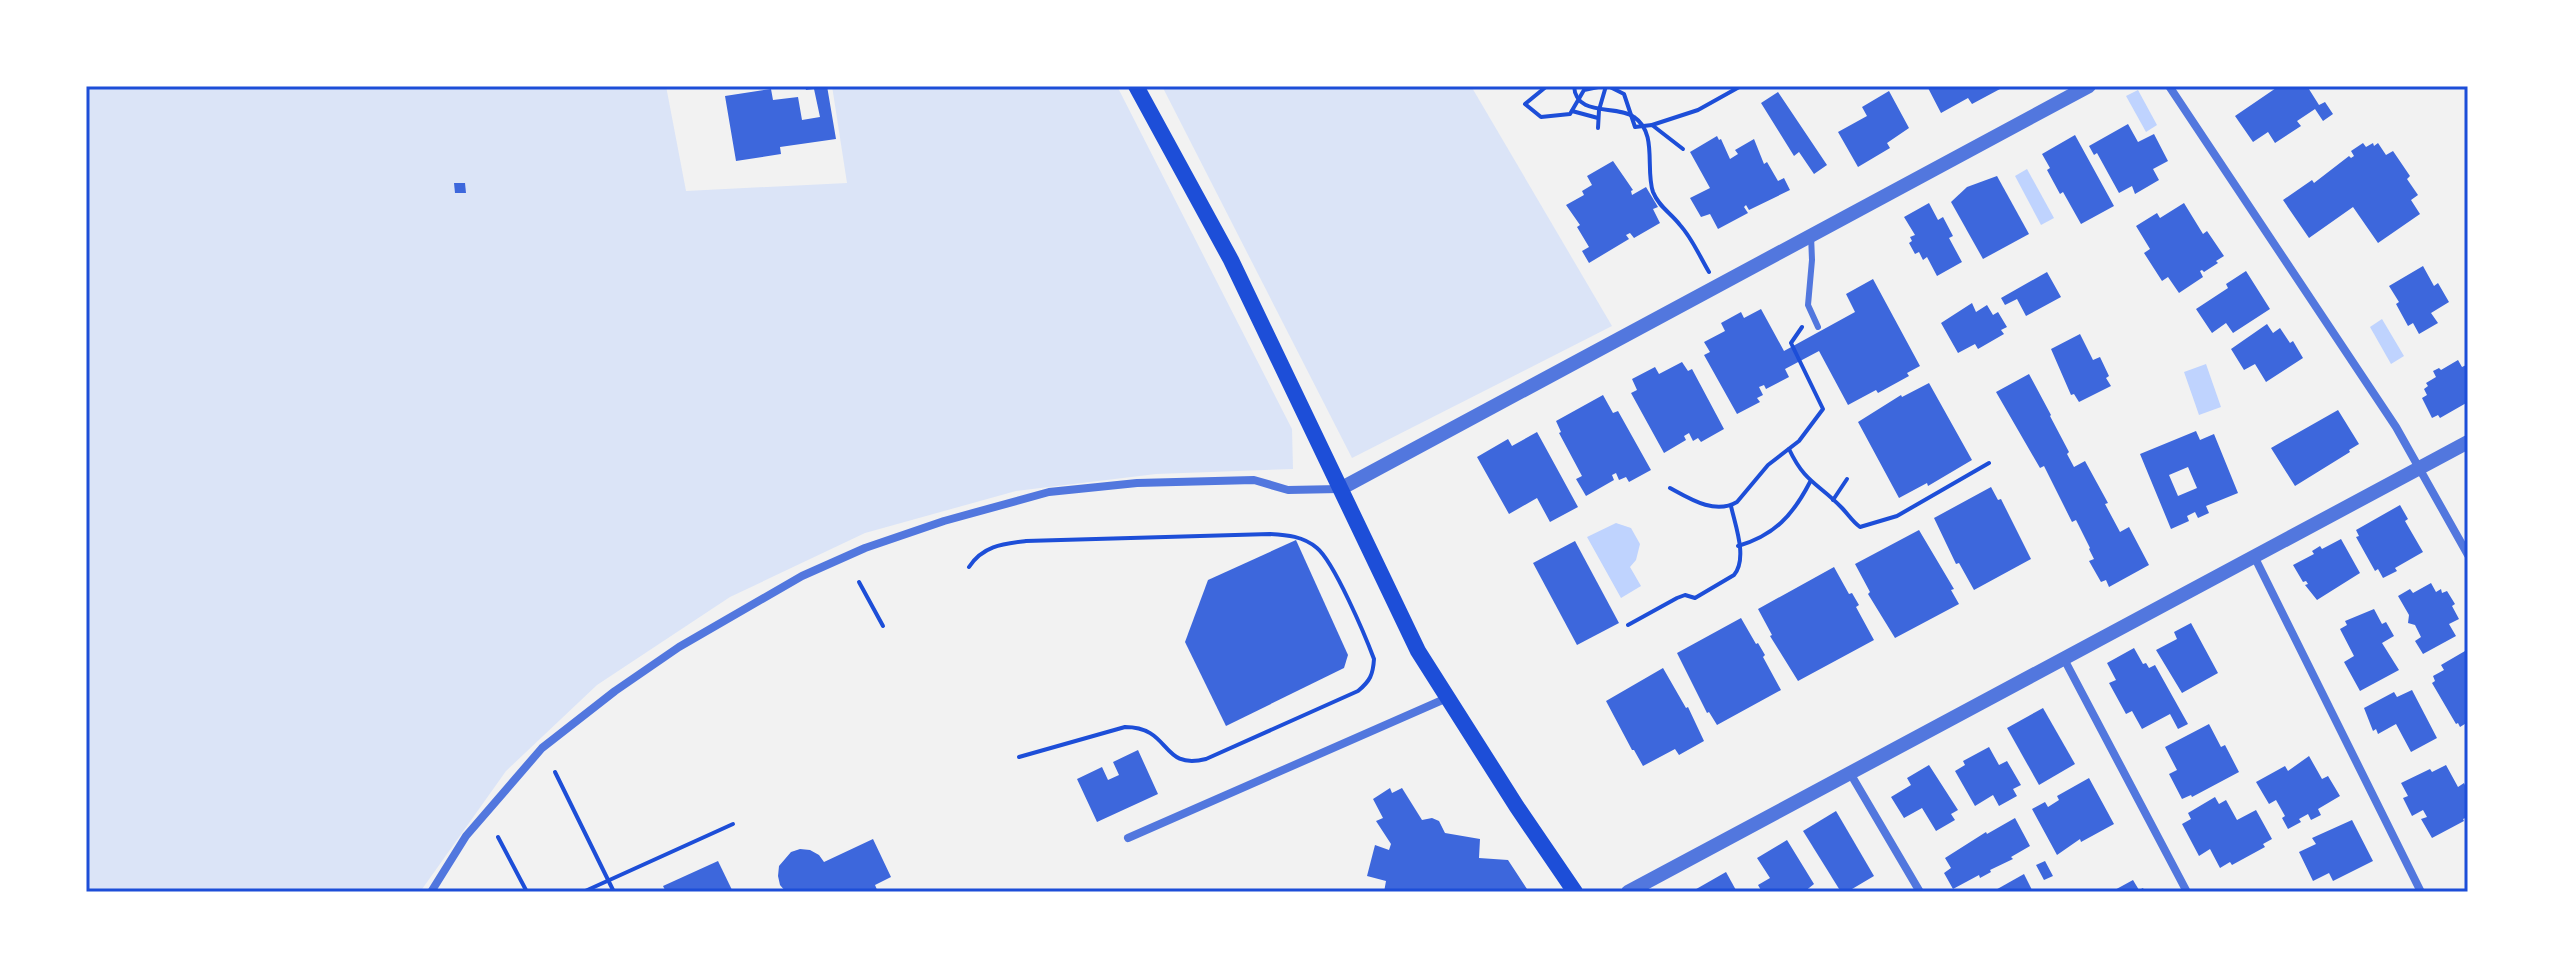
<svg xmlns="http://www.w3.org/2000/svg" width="2554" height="978" font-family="'Nunito Sans',sans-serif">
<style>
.green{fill:#dbe4f7}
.water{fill:#bfd3fe}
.building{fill:#3d67dc;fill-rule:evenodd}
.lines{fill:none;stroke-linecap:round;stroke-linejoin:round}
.path{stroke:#1d4ed8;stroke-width:4}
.service{stroke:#5277de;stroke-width:6}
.minor{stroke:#5277de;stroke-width:8}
.tertiary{stroke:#5277de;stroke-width:14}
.secondary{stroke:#1d4ed8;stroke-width:16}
.neatline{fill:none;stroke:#1d4ed8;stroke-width:3}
</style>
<rect width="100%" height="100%" fill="#f2f2f2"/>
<g class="green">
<polygon points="86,86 666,86 686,191 847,183 832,86 1117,86 1292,429 1293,469 1156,474 1016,491 865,533 730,597 597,685 506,771 420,892 86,892"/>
<polygon points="1162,86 1471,86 1612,326 1352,458"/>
</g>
<g class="water">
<polygon points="2138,90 2157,125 2146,132 2126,96"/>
<polygon points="2027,169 2054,218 2041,225 2015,176"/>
<polygon points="2382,319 2404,356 2391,364 2370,327"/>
<polygon points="2206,364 2221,407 2199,415 2184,372"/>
<polygon points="1616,523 1631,528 1640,544 1636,560 1630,567 1641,586 1621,598 1587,537"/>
</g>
<g class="building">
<polygon points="805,86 827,86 836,139 780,147 781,154 736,161 725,96 771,89 773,100 798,97 802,120 820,117 814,89 806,90"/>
<polygon points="1927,86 1998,86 2000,89 1972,104 1968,98 1941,113"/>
<polygon points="2279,86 2307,86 2319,105 2325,102 2333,114 2323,121 2315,109 2297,121 2301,126 2275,143 2268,132 2253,142 2235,116"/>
<polygon points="1889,91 1909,128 1887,143 1890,148 1858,167 1838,132 1867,116 1862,107"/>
<polygon points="1778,92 1827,165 1814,174 1799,152 1794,156 1761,103"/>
<polygon points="2128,124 2138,142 2154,134 2168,161 2153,169 2159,180 2135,194 2132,186 2119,193 2097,153 2094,155 2089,146"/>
<polygon points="2075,135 2114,206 2081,224 2063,192 2060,194 2047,170 2050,168 2042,154"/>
<polygon points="1717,136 1719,140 1721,139 1730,159 1738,154 1735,150 1754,139 1764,164 1767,162 1778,181 1784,178 1790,190 1749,210 1746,205 1744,207 1748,213 1718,229 1710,214 1701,217 1690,198 1710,188 1690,152"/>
<polygon points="2363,143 2366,147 2373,143 2374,146 2378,143 2386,155 2393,151 2410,176 2407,179 2418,195 2411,200 2420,214 2378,243 2353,207 2309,238 2283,200 2312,180 2314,183 2349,156 2351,158 2354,156 2351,151"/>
<polygon points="1613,161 1633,190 1631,191 1632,195 1646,187 1658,207 1653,209 1660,223 1634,238 1630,233 1626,235 1629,239 1589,263 1582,251 1589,247 1577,227 1580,225 1566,205 1584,195 1582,191 1592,185 1587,176"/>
<polygon points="1997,176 2029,234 1983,259 1951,202 1967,187"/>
<polygon points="454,183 465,183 466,193 455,193"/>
<polygon points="1929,203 1938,220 1943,217 1953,236 1949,238 1962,262 1937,276 1927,257 1923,260 1919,252 1915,254 1909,243 1912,241 1910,237 1915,235 1904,217"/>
<polygon points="2184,203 2203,234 2207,231 2224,256 2216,261 2218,263 2204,272 2202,270 2200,271 2203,277 2179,293 2168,277 2162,281 2144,253 2150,249 2136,226 2157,213 2160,218"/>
<polygon points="2423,266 2434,286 2438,283 2449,302 2431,313 2438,323 2419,334 2413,323 2408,326 2396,304 2399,302 2389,286"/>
<polygon points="2246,271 2270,309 2233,333 2226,323 2212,333 2196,309 2228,288 2226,284"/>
<polygon points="2047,272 2061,297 2026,316 2017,299 2005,305 2001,298"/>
<polygon points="1873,279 1920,366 1907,373 1909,376 1878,393 1876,390 1848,405 1819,351 1785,369 1789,377 1766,389 1764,385 1759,387 1763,395 1757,398 1760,402 1737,414 1704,355 1710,352 1704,342 1725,331 1721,323 1741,312 1744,318 1761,309 1784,351 1855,312 1846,294"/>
<polygon points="1972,303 1976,312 1987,305 1993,315 1998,312 2007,327 2001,330 2004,334 1978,349 1975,344 1958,353 1941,323"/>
<polygon points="2267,324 2273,333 2280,328 2290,343 2293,341 2303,358 2266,382 2255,364 2244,370 2231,349"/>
<polygon points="2080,334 2093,360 2100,357 2109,376 2106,378 2111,386 2079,402 2074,394 2071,395 2051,349"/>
<polygon points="2458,360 2462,367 2468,364 2468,402 2440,418 2438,415 2432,418 2422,398 2427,395 2424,389 2428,386 2426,383 2436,377 2433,371 2439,368 2441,370"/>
<polygon points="1682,362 1688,371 1692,369 1724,429 1701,442 1698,438 1693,441 1689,433 1684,436 1686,440 1664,453 1631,393 1637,390 1632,379 1655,367 1659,374"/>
<polygon points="2029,374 2051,415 2050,416 2069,452 2067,454 2074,467 2085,461 2108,503 2105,504 2120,532 2129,527 2149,565 2109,587 2106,580 2101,582 2089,561 2094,559 2089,549 2090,548 2076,520 2072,522 2044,466 2040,468 1996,392"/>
<polygon points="1929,383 1972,460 1928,486 1927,483 1899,498 1858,422 1901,395 1902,397"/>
<polygon points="1603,395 1613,413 1618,411 1651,470 1629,482 1626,477 1619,480 1616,473 1612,475 1614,480 1586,496 1576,479 1582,476 1559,433 1561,432 1556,421"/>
<polygon points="2338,410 2359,444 2349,450 2350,452 2295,486 2271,448"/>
<path d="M2196,431L2200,440L2214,434L2238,493L2206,506L2209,513L2198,518L2195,512L2187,516L2189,521L2171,529L2140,454ZM2188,467L2197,488L2178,496L2169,475Z"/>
<polygon points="1537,432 1578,507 1550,522 1537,498 1509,514 1477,457 1508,439 1512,446"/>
<polygon points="1991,487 1998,500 2001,499 2031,559 1974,590 1959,563 1956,564 1934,518"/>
<polygon points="2400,505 2408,519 2405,521 2423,552 2395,568 2397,571 2383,578 2378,569 2375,571 2356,537 2359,536 2356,530"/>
<polygon points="1919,530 1954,589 1951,590 1959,604 1895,638 1868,594 1870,592 1855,564"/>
<polygon points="2341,539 2360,573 2317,600 2305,585 2308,584 2306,581 2303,582 2293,565 2314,554 2312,551 2320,546 2322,549"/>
<polygon points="1296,540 1348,655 1344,668 1226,726 1185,642 1208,580"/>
<polygon points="1575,541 1619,623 1577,645 1533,563"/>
<polygon points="1834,567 1849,594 1852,593 1859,605 1856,607 1874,640 1798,681 1770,636 1772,635 1758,609"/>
<polygon points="2431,583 2436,592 2441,589 2442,593 2447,591 2455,604 2452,606 2459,619 2449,624 2456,636 2423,654 2415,641 2421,637 2415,625 2408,623 2409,615 2398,596 2410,589 2413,593"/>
<polygon points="2374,609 2382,624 2386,622 2394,636 2382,643 2399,670 2360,691 2344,662 2354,656 2340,629 2347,625 2345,621"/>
<polygon points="1741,618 1756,644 1758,643 1765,655 1763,657 1781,690 1717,725 1709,712 1707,713 1677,653"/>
<polygon points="2191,623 2218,673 2182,693 2156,650 2177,639 2174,632"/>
<polygon points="2134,648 2143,664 2146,663 2149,668 2155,665 2188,724 2178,729 2170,714 2142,729 2132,711 2126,714 2109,683 2116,680 2107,663"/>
<polygon points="2465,651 2468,655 2468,722 2460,727 2458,723 2456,724 2432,683 2435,681 2433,676 2444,670 2441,665"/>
<polygon points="1663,668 1686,708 1688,707 1704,741 1679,755 1675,749 1643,766 1634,750 1632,750 1606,701"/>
<polygon points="2412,690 2437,738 2411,752 2396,724 2378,734 2376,729 2373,731 2364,708 2394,692 2397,697"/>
<polygon points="2043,708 2075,764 2039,785 2007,728"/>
<polygon points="2209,724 2221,747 2225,745 2239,772 2192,797 2191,795 2182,799 2169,774 2177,770 2165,747"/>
<polygon points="1989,747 1999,765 2007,761 2021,785 2013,789 2017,796 1999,806 1993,795 1975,806 1955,771 1965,765 1963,761"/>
<polygon points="1138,750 1158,794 1097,822 1077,779 1102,767 1108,780 1119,775 1113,762"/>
<polygon points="2309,756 2322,779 2328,776 2340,796 2318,809 2321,815 2311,820 2308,814 2299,819 2301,822 2288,829 2282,818 2285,816 2276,800 2269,804 2256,782 2285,766 2288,771"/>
<polygon points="1929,765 1958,810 1951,814 1955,820 1936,831 1922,808 1904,818 1891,797 1911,785 1907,778"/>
<polygon points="2446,765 2458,787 2464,783 2468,791 2468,817 2463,819 2464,821 2432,838 2421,819 2427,817 2423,810 2412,816 2403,798 2408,796 2401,783 2430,769 2432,772"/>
<polygon points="2089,778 2114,824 2081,842 2080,839 2057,855 2032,809 2045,802 2048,807 2059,800 2057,796"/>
<polygon points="1390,788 1392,793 1402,788 1422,820 1432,818 1439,821 1445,833 1480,839 1479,858 1508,860 1529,892 1384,892 1386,881 1367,876 1375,845 1389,850 1391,844 1376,821 1383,818 1373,799"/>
<polygon points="2215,797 2219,804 2226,800 2237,820 2256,810 2272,839 2263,844 2265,847 2232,865 2230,862 2220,868 2210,849 2199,856 2182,824 2191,819 2188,813"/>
<polygon points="1836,811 1874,876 1847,892 1841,892 1803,831"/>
<polygon points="2015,818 2030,846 2011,857 2013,859 1990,870 1991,872 1980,878 1979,875 1953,889 1944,873 1951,868 1945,858 1986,832 1987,834"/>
<polygon points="2352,820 2373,861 2333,881 2329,873 2313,881 2299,852 2316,844 2312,838"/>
<polygon points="873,839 891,877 875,885 878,892 786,892 780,885 778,876 779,866 791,852 800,849 810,850 819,855 824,862"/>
<polygon points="1787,840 1814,884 1804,892 1762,892 1758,885 1770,878 1757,858"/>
<polygon points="718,861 733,892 666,892 663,886"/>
<polygon points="2045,861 2053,876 2044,880 2036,865"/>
<polygon points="1726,872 1737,892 1691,892"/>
<polygon points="2024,874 2033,892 1992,892"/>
<polygon points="2133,880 2139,890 2143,888 2145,892 2111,892"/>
</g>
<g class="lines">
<g class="path">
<polyline points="1547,86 1525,104 1541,117 1570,114 1584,90 1603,86"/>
<path d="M1574,86C1576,118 1616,104 1634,117C1658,133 1645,169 1653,192C1659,207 1671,213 1680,225C1692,238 1700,257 1709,272"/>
<polyline points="1608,86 1624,94 1635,127 1652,125 1683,149"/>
<polyline points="1572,111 1598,118"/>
<polyline points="1652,125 1698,110 1741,86"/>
<polyline points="1598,128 1599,110 1606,86"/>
<path d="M1789,449C1805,483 1818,483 1842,508C1848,514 1852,521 1860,527L1897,516L1989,463"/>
<path d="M1670,488C1690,499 1715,515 1737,502L1768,465L1799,441L1823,409L1791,343L1802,327"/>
<polyline points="1833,500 1847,479"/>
<path d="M1738,546C1775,535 1793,515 1810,482"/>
<path d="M969,567C983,546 1002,544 1026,541L1270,534C1287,535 1303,536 1317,548C1334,562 1365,635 1374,659C1373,675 1370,681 1358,691L1206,759C1160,771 1172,727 1125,727L1019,757"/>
<polyline points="859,582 883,626"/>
<path d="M1628,625L1677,598L1685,595L1695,598L1734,575C1748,558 1735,525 1731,506"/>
<polyline points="555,772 614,892"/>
<polyline points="498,837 527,892"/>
<polyline points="583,892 733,824"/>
</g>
<polyline class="service" points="1811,235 1812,260 1808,305 1818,327"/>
<g class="minor">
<polyline points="2169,86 2396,427 2468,555"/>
<polyline points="2254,556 2421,892"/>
<polyline points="2064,659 2187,892"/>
<polyline points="1850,773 1920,892"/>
<polyline points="1128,838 1447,698"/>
<polyline points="431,892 466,836 542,748 615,691 679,647 802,576 865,548 944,521 1049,492 1137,483 1254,480 1288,490 1339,489"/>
</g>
<g class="tertiary">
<polyline points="1340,489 2089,86"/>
<polyline points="1628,892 2468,442"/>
</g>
<polyline class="secondary" points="1136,86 1231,260 1418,651 1517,807 1575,892"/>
</g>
<rect width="2554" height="978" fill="none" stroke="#ffffff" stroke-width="176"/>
<rect x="88" y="88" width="2378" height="802" class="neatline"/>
</svg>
